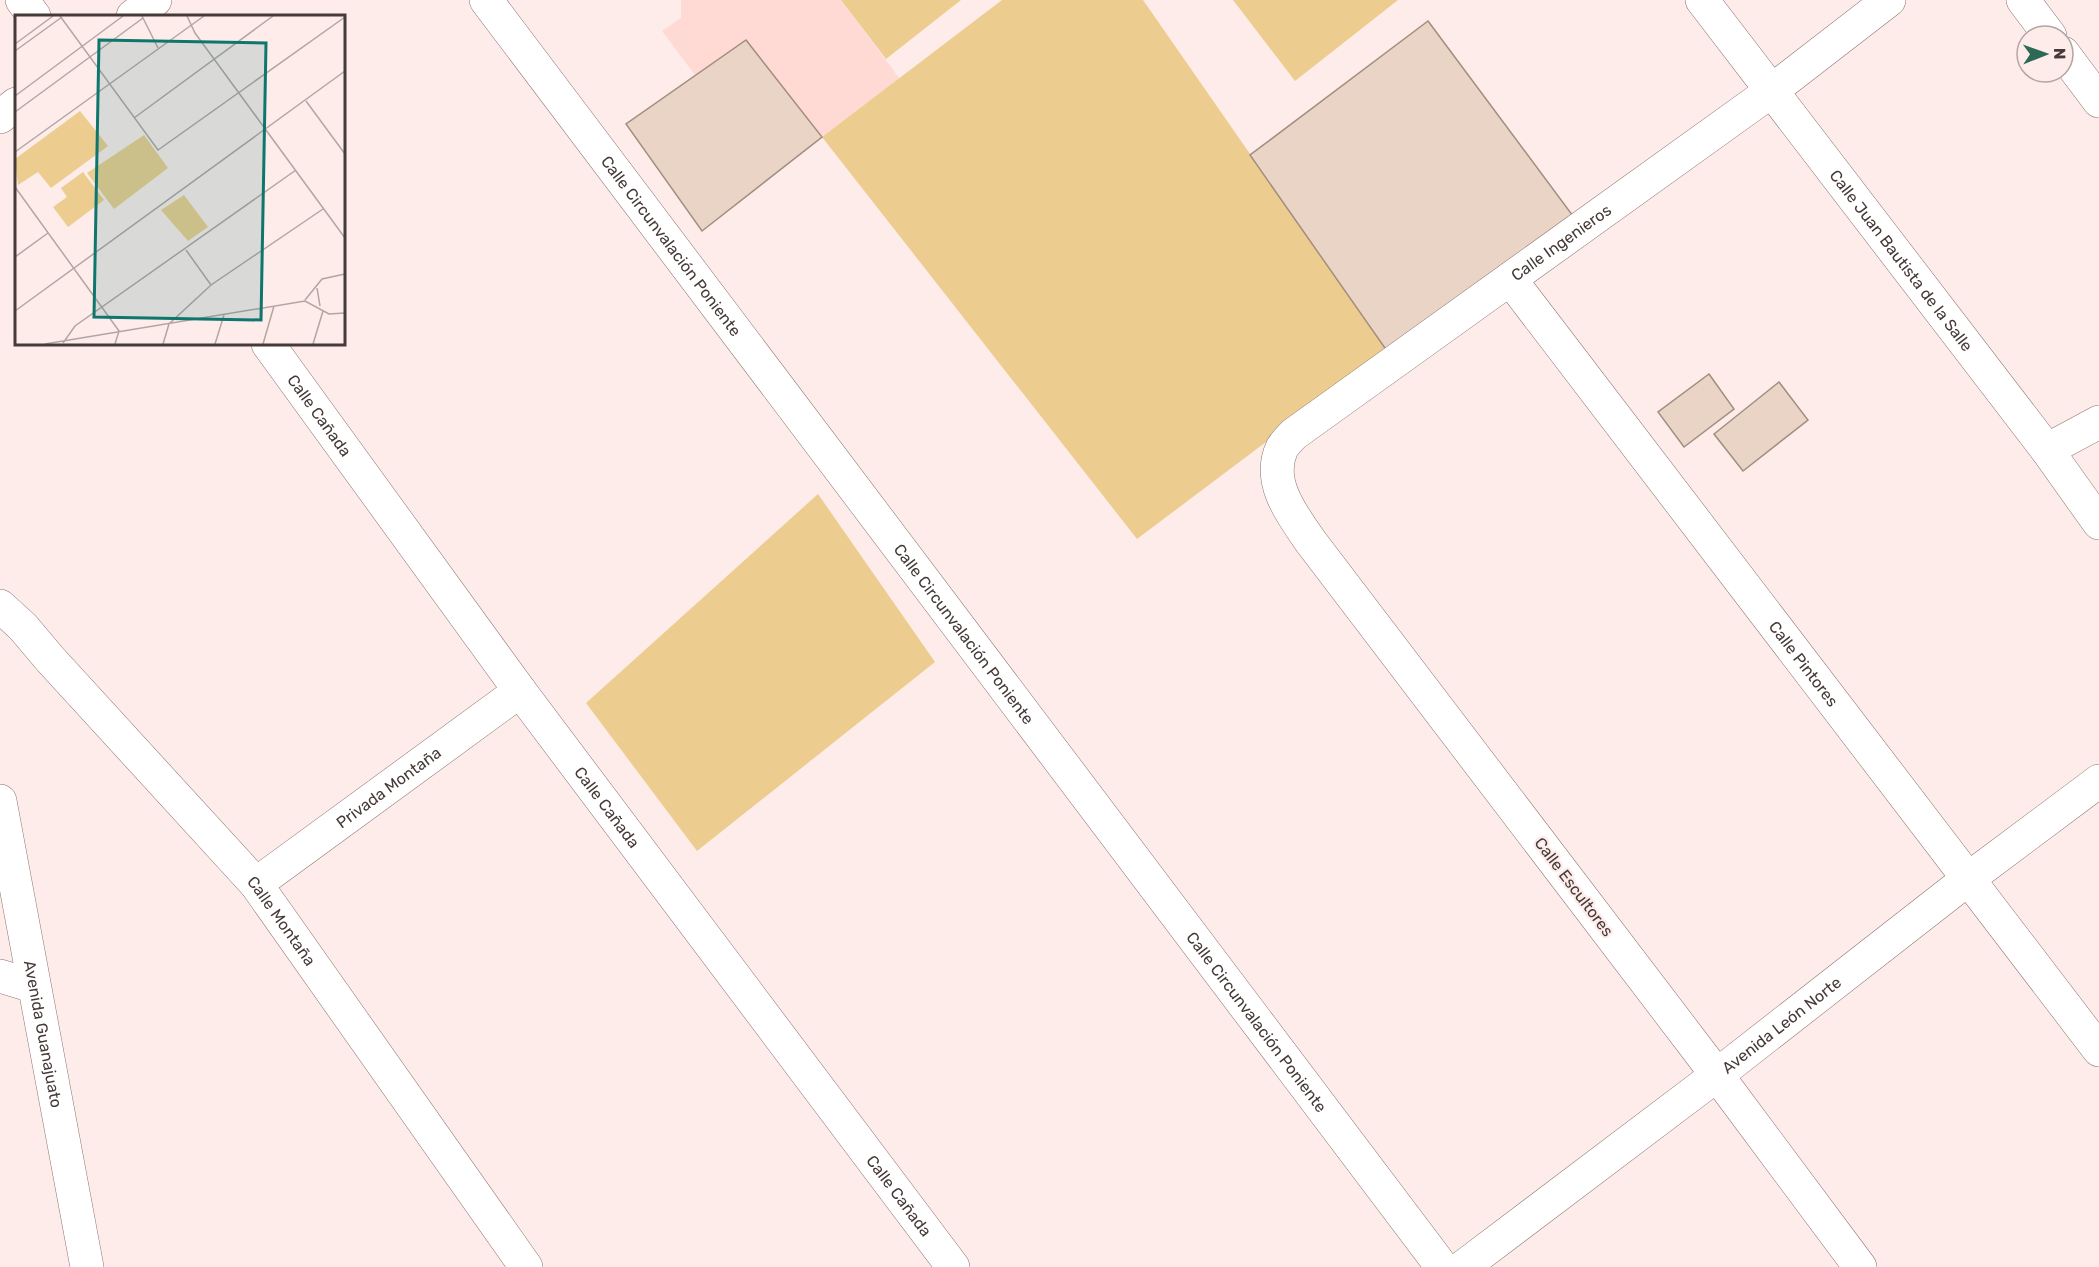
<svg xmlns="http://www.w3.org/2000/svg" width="2099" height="1267" font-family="Rubik,sans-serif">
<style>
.built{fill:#ffdad5}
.green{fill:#edcd8f}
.building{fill:#ead4c5;stroke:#a28d7f;stroke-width:1.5}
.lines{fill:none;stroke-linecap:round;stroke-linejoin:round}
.minor-casing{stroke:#8d7471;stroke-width:34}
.minor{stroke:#fff;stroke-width:33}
.labels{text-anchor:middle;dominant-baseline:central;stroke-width:4.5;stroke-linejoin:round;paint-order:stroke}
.street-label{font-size:16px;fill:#453a38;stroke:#fdecea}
.inset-road{fill:none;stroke:#b3a5a3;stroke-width:1.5}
.view{fill:#0f766e;fill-opacity:0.15;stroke:#0f766e;stroke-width:3}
.inset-edge{fill:none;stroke:#453a38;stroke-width:3}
</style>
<rect width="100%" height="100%" fill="#fdecea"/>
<polygon class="built" points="681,0 841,0 900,79 822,137 746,41 695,75 662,31 681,18"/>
<g class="green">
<polygon points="841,0 961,0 886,59"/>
<polygon points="1002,0 1143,0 1387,351 1137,539 822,137"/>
<polygon points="1233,0 1398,0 1295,81"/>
<polygon points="818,494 935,662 697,851 586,703"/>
</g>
<g class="building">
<polygon points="1428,21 1573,216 1387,351 1250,155"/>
<polygon points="746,40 822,137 702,231 626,124"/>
<polygon points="1709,374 1734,409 1684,447 1658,412"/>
<polygon points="1779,382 1808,420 1743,471 1714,434"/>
</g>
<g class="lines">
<defs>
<g id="minor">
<polyline points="22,0 34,16"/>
<path id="s1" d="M486,0L1442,1267"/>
<path id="s2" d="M1702,0L2047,450L2099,523"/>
<polyline points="2023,0 2050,36"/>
<polyline points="133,16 155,0"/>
<polyline points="2063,53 2099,101"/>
<polyline points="0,117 16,104"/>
<path id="s3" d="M1510,279L2099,1050"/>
<path id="s4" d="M268,344L520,691L953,1267"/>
<polyline points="2047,450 2099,422"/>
<path id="s5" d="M0,606L23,627L50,659L256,884L526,1267"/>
<path id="s6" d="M0,801L87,1267"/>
<path id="s7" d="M256,884L520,691"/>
<polyline points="0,976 33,986"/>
<path id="s8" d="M1463,1267L1717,1075L1968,879L2099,781"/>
<path id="s9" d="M1860,1267L1717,1075L1311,542C1293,516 1266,482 1282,448C1285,443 1290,438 1294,434L1770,92L1889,0"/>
</g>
</defs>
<use href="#minor" class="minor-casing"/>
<use href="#minor" class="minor"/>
</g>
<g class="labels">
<g class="street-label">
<text stroke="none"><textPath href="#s9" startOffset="1360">Calle Ingenieros</textPath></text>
<text stroke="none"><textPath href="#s1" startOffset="308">Calle Circunvalación Poniente</textPath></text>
<text stroke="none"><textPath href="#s2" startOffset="328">Calle Juan Bautista de la Salle</textPath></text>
<text stroke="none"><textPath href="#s4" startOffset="88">Calle Cañada</textPath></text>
<text stroke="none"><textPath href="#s1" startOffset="794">Calle Circunvalación Poniente</textPath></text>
<text stroke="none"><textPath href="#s3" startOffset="484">Calle Pintores</textPath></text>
<text stroke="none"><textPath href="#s7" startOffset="164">Privada Montaña</textPath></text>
<text stroke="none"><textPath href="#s4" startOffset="574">Calle Cañada</textPath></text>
<text transform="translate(1574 887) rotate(53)">Calle Escultores</text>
<text stroke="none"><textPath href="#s5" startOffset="423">Calle Montaña</textPath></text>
<text stroke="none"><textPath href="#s1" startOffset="1280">Calle Circunvalación Poniente</textPath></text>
<text stroke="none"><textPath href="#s8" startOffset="400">Avenida León Norte</textPath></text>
<text stroke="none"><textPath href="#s6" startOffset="237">Avenida Guanajuato</textPath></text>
<text stroke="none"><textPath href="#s4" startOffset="1060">Calle Cañada</textPath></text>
</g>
</g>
<g transform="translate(15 15)">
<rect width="330" height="330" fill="#fdecea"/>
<path d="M65,96L93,131L36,173L23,157L3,170L0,144ZM129,120L153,153L99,194L72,158ZM68,157L89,185L53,212L38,192L52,182L46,173ZM169,180L193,212L173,226L146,195Z" fill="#edcd8f"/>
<path class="inset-road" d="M45,1L143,135L330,2M127,1L143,33M172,1L180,18L330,223M0,29L38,1M0,36L47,2M0,81L108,1M291,86L330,139M0,97L128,3M119,103L258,1M0,137L189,1M0,172L104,316L100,329M171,235L196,270M0,242L33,218M302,273L305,291M290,285L307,264L330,259M0,296L330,56M48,328L60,311L281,155M30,329L290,286L314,299L330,298M148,329L154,309L196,270L308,194M200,329L209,300M248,329L259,291M298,329L308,296"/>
<path class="view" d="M84,25L251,28L246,305L79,302Z"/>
<rect width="330" height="330" class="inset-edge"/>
</g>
<g transform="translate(2045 54) rotate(89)"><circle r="28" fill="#fdecea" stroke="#b3a5a3" stroke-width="1.5"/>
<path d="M0-4.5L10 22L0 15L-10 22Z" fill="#2c6a56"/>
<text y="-9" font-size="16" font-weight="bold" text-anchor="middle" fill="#453a38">N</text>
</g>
</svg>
